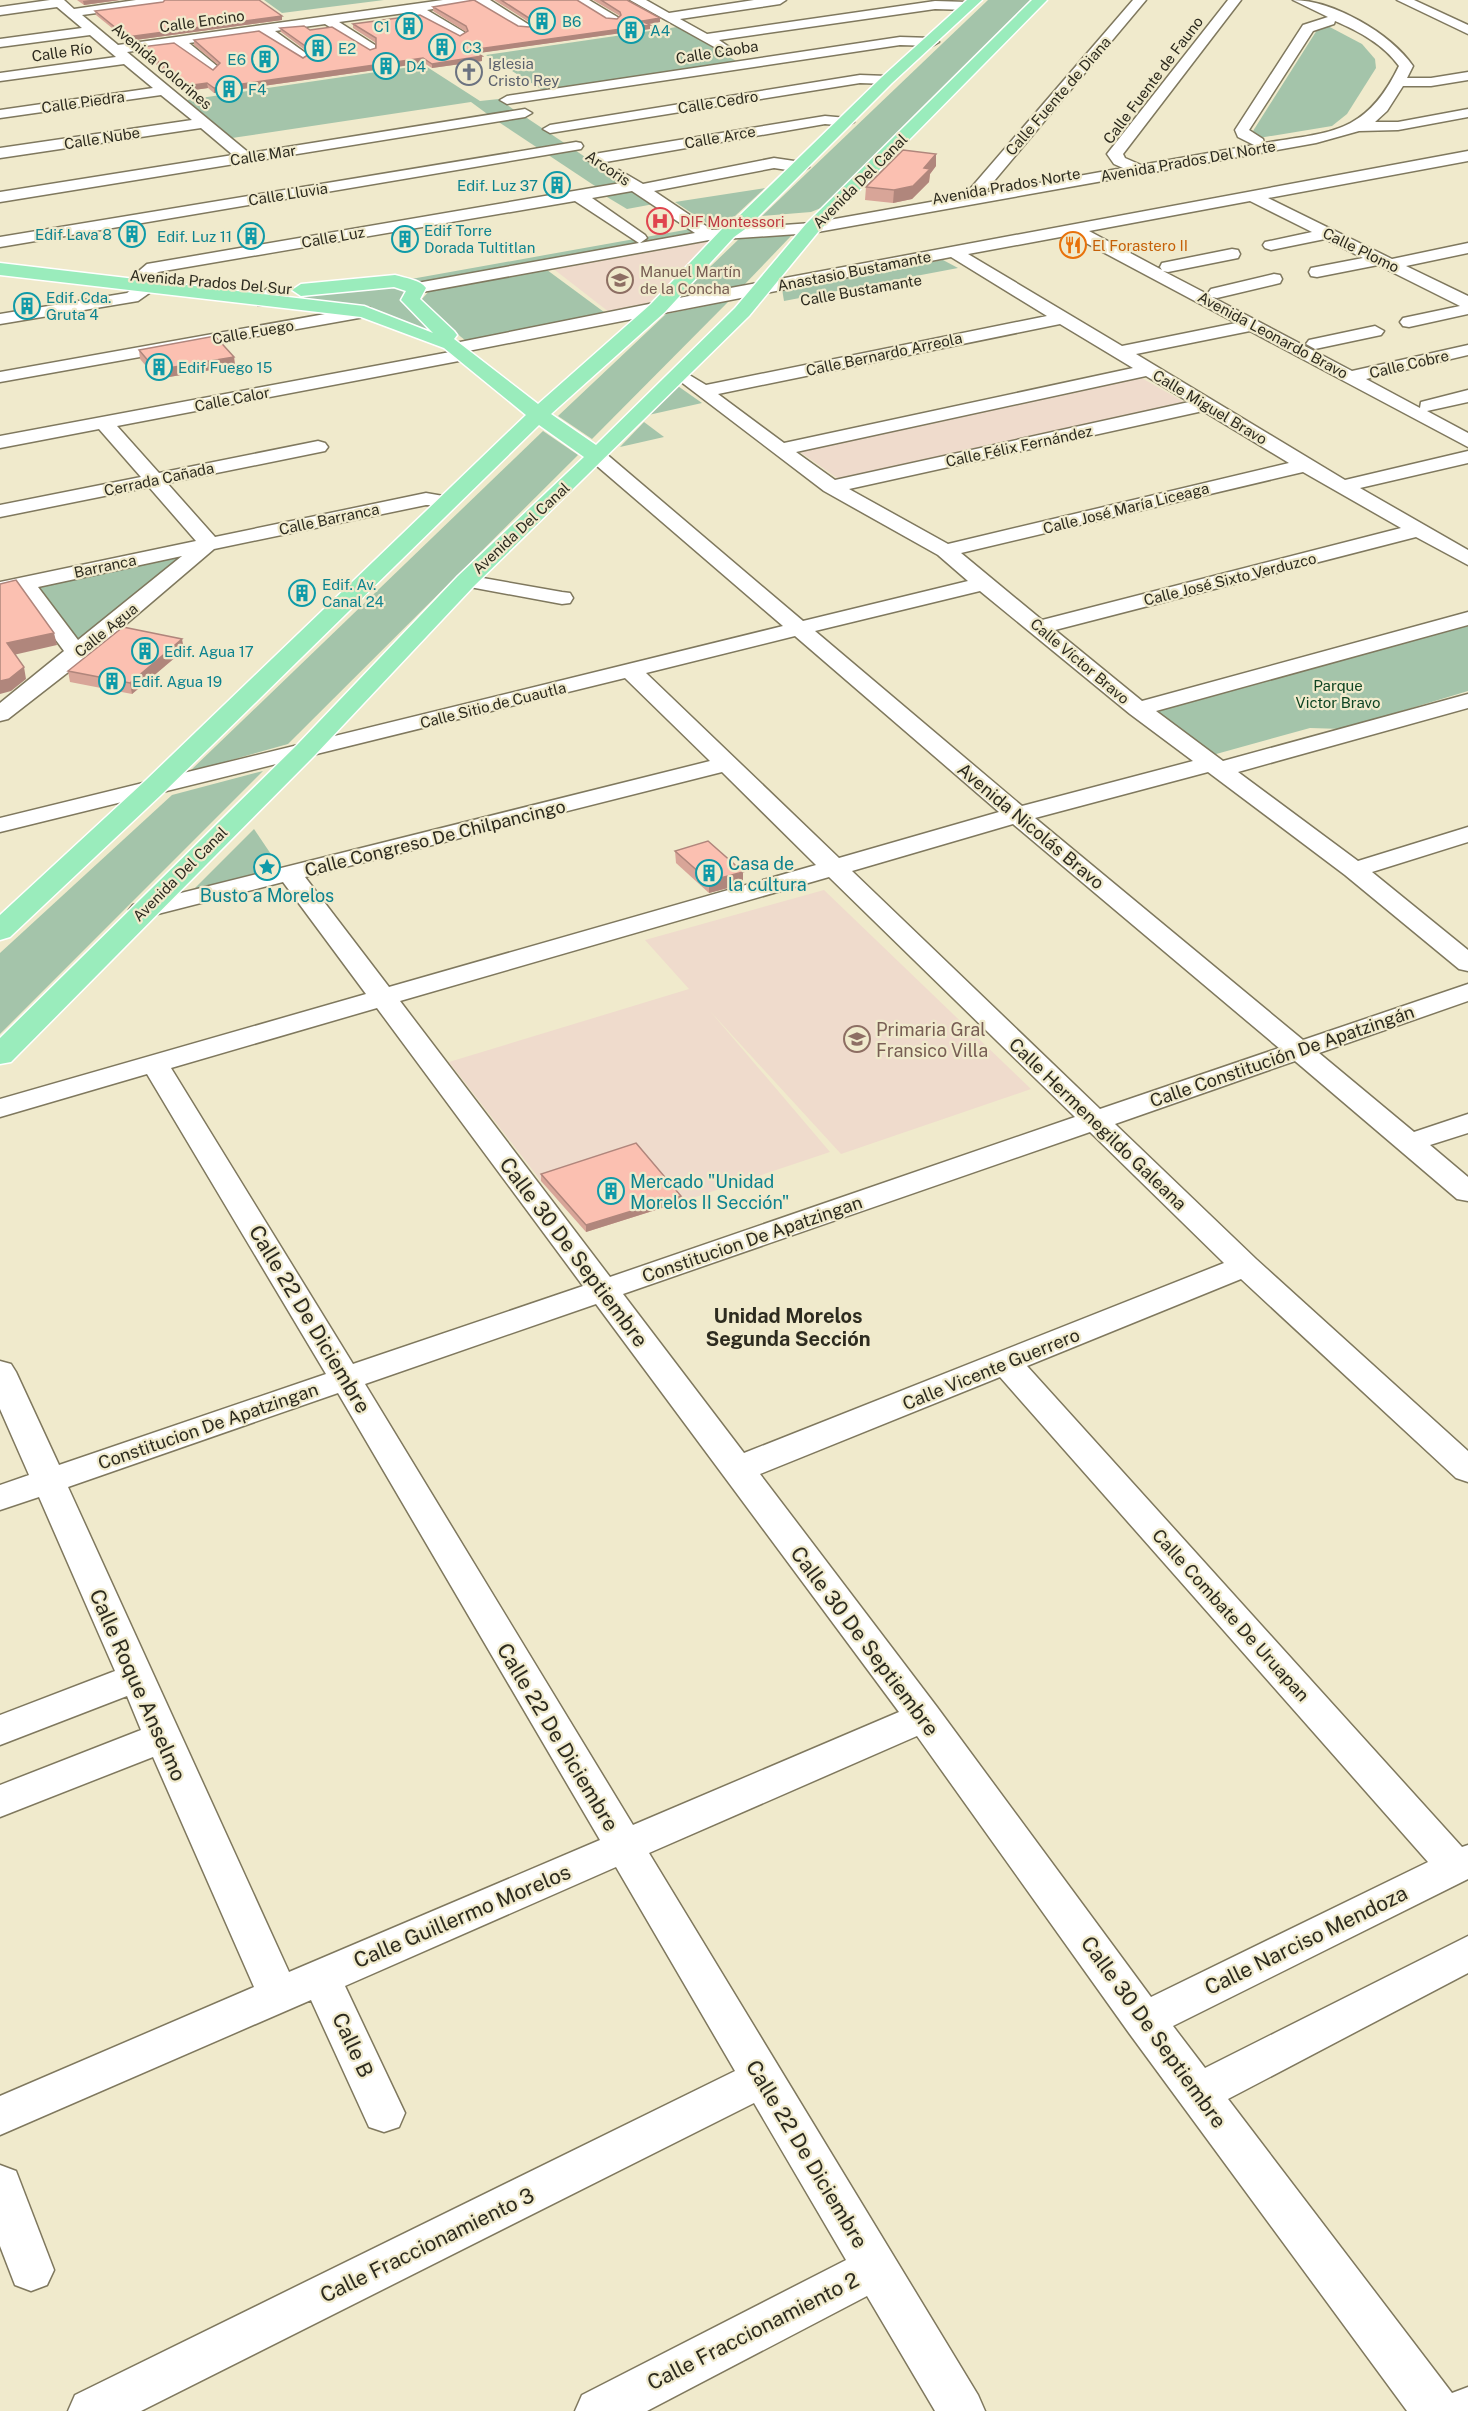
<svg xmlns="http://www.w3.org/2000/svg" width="1468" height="2411" font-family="'Public Sans',sans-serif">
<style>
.education{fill:#efdbcc}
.green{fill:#a4c4aa}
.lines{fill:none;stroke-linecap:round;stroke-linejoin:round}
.minor-casing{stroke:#7f785e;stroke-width:3}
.major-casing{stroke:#fff;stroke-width:3}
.minor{fill:#fff;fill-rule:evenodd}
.major{fill:#9aecbc;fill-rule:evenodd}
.wall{fill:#d8a598}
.shaded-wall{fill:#b0867c}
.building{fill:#fbc0b1;stroke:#b0867c;stroke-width:1.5}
.labels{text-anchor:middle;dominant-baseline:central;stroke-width:4.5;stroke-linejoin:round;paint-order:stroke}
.far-street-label{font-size:15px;fill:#2d2b1f;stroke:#f0eacc}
.far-culture-label{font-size:15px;fill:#0d838f;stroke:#f0eacc;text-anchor:start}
.far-worship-label{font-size:15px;fill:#5b616d;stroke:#f0eacc;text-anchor:start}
.far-health-label{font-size:15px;fill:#be3a42;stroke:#f0eacc;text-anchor:start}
.far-food-label{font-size:15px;fill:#c56008;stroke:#f0eacc;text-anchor:start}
.far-education-label{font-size:15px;fill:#785e54;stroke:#f0eacc;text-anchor:start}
.far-park-label{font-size:15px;fill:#0e4422;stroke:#f0eacc}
.street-label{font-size:18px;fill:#2d2b1f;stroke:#f0eacc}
.culture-label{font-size:18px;fill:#0d838f;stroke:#f0eacc;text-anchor:start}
.education-label{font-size:18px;fill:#785e54;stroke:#f0eacc;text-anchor:start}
.neighbourhood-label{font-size:20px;font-weight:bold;fill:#2d2b1f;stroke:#f0eacc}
.near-street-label{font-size:21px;fill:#2d2b1f;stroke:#f0eacc}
</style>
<rect width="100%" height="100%" fill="#f0eacc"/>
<g class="education">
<polygon points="717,237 647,305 609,312 551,267"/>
<polygon points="1140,377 1184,402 840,480 800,452"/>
<polygon points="824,890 1031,1089 841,1154 710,1011 830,1152 681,1202 637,1150 541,1181 449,1062 689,989 645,940"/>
</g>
<g class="green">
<polygon points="264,0 384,0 282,13"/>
<polygon points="988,0 1031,0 821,208 811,212 762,216"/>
<polygon points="1326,25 1362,44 1375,59 1376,68 1347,114 1332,126 1259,138 1253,131 1317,30"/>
<polygon points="677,27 738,62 546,92 486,55"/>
<polygon points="424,65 480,101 499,99 517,112 490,116 471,102 232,138 187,100"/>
<polygon points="521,114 627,185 601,190 494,119"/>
<polygon points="765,188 735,216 708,224 675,202"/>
<polygon points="629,189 654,204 627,209 602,194"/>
<polygon points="696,228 705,235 418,286 400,281"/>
<polygon points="792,235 744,285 679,297 741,237"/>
<polygon points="943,260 958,268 784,301 782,289"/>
<polygon points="543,267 608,315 466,341 426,308 421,300 431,289"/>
<polygon points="395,282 414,288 408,300 448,337 304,304 304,294"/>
<polygon points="729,301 592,439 558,416 666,314"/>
<polygon points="675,384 702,403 644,416"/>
<polygon points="644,422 664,437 620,447"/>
<polygon points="543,431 578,455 288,744 189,772"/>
<polygon points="210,544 77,654 24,583"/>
<polygon points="1468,623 1468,691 1342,729 1310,728 1209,756 1147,710"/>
<polygon points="263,771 0,1034 0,953 172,795"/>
<polygon points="254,829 283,872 190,893"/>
</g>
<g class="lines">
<defs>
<g id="minor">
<polygon points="50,0 64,0 74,9 136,0 169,0 163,4 82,15 118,45 443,0 490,0 531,26 529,29 519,29 476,2 427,10 464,32 466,35 459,39 412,12 339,22 375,45 375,51 370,52 325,24 275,31 307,54 309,57 302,61 260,33 189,43 217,66 219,69 212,73 175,45 127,52 249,153 525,109 532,113 525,117 0,202 0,192 233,155 201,128 0,158 0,148 192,120 161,95 0,118 0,110 153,88 124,64 0,81 0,73 116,57 90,35 0,47 0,39 82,28 57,7 0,15 0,7"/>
<polygon points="573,0 589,0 619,18 617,21 607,21"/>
<polygon points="630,0 646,0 669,13 754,0 786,0 780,4 680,19 707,34 935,1 968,2 974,6 968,10 935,9 719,40 732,49 725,53"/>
<path d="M1133,0H1146L984,193L1123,168L1114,164L1107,154L1228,0H1241L1123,154L1125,158L1141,165L1254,145L1238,137L1235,130L1303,25L1328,17L1293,0C1333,0 1390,33 1413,66L1407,78H1431L1468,72V80L1431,86H1403L1387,111L1375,122H1398L1468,109V117L1398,130L1359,131L1316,143L812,233L709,240L417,293L409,288L417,283L639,243L575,201L158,272L156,274H165L167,278L165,282L138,301L0,324V314L127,293L145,280H135L133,276L147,264L621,183L611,175L619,170L643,184L774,158L801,162L809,167L801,172L774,168L654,191L712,230L812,223L970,195L968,192L970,189ZM1335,21C1360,32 1383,44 1399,66C1366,134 1332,132 1264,143L1263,139L1249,130L1313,31L1334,24ZM632,191L695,233L640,243L647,238L645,235L592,198Z"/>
<polygon points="1397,0 1414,0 1468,25 1468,34"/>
<polygon points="900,37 932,38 939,42 932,46 900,45 507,104 500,100 507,96"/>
<polygon points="860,75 887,76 894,80 887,84 860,83 550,133 543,129 550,125"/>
<polygon points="825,116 847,118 854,122 847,126 825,124 594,164 586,159 594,154"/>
<polygon points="576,142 581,143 583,146 581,149 0,247 0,237"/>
<path d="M1468,151V161L1268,198L1392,259L1468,243V253L1406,266L1468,296V314L1409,327L1403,326L1400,322L1403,318L1460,306L1378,265L1317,277L1311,276L1309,272L1311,268L1363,258L1325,239L1271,250L1265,248L1263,245L1265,242L1312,232L1250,201L1089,231L1162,270L1160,267L1162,263L1232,249L1238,250L1240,254L1238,258L1168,272L1163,271L1211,296L1208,293L1211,289L1274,274L1280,275L1282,279L1280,283L1217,298L1212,297L1352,371L1468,345V355L1366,379L1420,408L1421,402L1468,390V402L1427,411L1468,433V447L1250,331L1136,354L1345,480L1468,451V463L1360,488L1468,550V565L1416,537L1055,630L1142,701L1468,612V625L1156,711L1223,761L1468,694V708L1238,772L1358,861L1468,827V842L1372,872L1468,950V971L1459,969L1345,875L1208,772L1035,818L1303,1040L1468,984V1001L1319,1053L1414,1132L1468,1114V1133L1430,1145L1468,1177V1201L1457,1199L1295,1061L1115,1124L1256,1259L1468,1451V1482L1456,1478L1241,1279L1027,1366L1462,1847L1468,1845V1879L1173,2026L1205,2068L1468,1936V1973L1228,2099L1452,2393L1468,2387V2411H1407L1129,2033L917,1736L649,1853L978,2395L985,2411H935L867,2296L647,2411H575L582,2395L846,2260L754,2103L141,2411H68L75,2395L735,2071L616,1867L345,1986L405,2113L399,2127L384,2132L369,2127L311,2000L0,2135V2096L254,1987L153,1757L0,1817V1785L141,1730L127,1696L0,1745V1715L115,1671L39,1497L0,1510V1485L29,1475L0,1409V1361L11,1364L16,1372L59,1465L326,1374L147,1074L0,1117V1099L366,994L283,882L142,918L133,915L129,910L133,905L710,761L625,678L0,832V818L783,626L590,460L587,456L590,452H604L803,621L968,581L938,555L824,491L672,375L681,370L706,385L1047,316L951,257L468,351L473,355L464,360L117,426L159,473L318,441L325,443L328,447L325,451L167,483L215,537L426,493L455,498L458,502L455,506L426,505L214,549L85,659L8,719L0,721V703L64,651L19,590L0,594V582L196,541L149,487L0,517V505L141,477L99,429L0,448V436L450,352L446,348L455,343L709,292ZM1071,235L1236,323L1122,346L968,254ZM1060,324L1133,368L784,443L718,394ZM1146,376L1189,402L835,480L796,452ZM1203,411L1289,463L948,544L849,489ZM1303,472L1401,528L1042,620L961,553ZM182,556L78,640L38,587ZM980,591L1130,714L1193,761L1022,806L815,631ZM795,636L999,812L839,858L646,673ZM722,772L816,865L389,987L305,877ZM1013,824L1279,1048L1100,1109L852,871ZM829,877L1075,1117L610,1277L400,1001ZM377,1008L583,1286L353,1364L171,1068ZM1090,1132L1224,1263L744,1453L623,1294ZM596,1304L899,1712L633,1825L365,1384ZM1000,1377L1428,1862L1151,1997L937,1707L760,1474ZM338,1393L600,1840L289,1972L68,1487Z"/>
<path d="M275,285L281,286L284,290L270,305H258L255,301C260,294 267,287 275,285Z"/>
<polygon points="364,307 370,308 373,312 370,316 0,382 0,372"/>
<polygon points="1375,326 1384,331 1381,335 1315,349 1306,344 1309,340"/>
<polygon points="466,575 562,592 570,593 573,598 570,603 562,604 459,585 455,581 459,577"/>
<polygon points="0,2165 16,2171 54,2270 47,2285 31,2291 15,2285 0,2246"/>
</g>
<path id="major" d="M967,0H982L892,83L748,227L734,237L665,312L551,414L596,445L735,308L806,224L1032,0H1047L818,232L749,316L474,586L315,755L11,1062L0,1064V1038L297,745L458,576L584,457L539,425L163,793L10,937L0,940V915L145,781L526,415L444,348L361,317L0,275V263L364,306L433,333L401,300L406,291L394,287L301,296L292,290L301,284L395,275C405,278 421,280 426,288L420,299L454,331L457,335L454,339L538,404L651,304L722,229L736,219L882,77Z"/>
</defs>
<use href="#minor" class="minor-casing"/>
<use href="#major" class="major-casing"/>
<use href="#minor" class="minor"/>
<use href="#major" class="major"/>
</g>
<g class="wall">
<polygon points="77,0 120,0 84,5"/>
<polygon points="494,0 577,0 606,18 617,19 620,16 593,0 627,0 660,22 649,24 650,29 478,53 482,56 482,61 432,68 424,63 214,93 208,88 187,91 142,52 141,47 213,70 218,65 194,45 194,40 303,58 309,54 309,53 281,32 280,28 310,30 370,50 376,48 376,43 353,28 353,24 460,36 466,32 433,11 433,7 518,26 529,27 532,24"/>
<polygon points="163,2 282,16 282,20 128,41 96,15 95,11"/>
<polygon points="936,166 930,174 929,182 912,199 893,203 865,200 866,187"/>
<polygon points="139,350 234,357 235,366 157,379 140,359"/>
<polygon points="184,650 132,694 70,682 68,671"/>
<polygon points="675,851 743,872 743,884 709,893 676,863"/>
<polygon points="541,1174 681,1202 586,1232 541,1181"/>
</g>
<g class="shaded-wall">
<polygon points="90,0 120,0 84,5 83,1"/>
<polygon points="282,16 282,20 128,41 127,37"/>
<polygon points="660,18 660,22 642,25 642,21"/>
<polygon points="650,25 650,29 472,54 471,50"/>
<polygon points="482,56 482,61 432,68 432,64"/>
<polygon points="423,58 424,63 214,93 214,88"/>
<polygon points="207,83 208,88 187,91 186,86"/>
<polygon points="936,154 936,166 930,174 929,182 912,199 893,203 894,190"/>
<polygon points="234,357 235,366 157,379 156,370"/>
<polygon points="54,633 57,645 9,656 7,643"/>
<polygon points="182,639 184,650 132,694 130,683"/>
<polygon points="24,667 26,679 11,691 0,694 0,681"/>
<polygon points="743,872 743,884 709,893 709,881"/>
<polygon points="681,1196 681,1202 586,1232 586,1225"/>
</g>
<g class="building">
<polygon points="165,0 259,0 282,16 127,37 95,11 163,2"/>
<polygon points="474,0 518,26 529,27 533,23 532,20 501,0 577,0 606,18 617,19 621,15 620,12 601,0 627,0 660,18 642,21 650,25 471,50 482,56 432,64 423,58 214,88 207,83 186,86 141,47 174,43 213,70 220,63 194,40 259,31 303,58 311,53 308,48 280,28 304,26 310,30 332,27 370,50 376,48 376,38 353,24 420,15 460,36 468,31 466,26 433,7"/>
<polygon points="903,150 936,154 924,168 930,169 913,186 894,190 866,187"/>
<polygon points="215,336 234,357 156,370 139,350"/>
<polygon points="16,580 54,633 7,643 24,667 9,679 0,681 0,584"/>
<polygon points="123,627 182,639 130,683 68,671"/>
<polygon points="708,841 743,872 709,881 675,851"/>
<polygon points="636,1143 681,1196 586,1225 541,1174"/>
</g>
<defs>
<symbol id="building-ring" viewBox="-11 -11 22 22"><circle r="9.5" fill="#f0eacc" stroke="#0f9aa8" stroke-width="1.5"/><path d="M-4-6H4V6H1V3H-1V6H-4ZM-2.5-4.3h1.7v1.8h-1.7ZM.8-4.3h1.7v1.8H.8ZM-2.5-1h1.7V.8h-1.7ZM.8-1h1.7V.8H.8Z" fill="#0f9aa8"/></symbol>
<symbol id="church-ring" viewBox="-11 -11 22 22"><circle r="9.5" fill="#f0eacc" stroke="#6b7280" stroke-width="1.5"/><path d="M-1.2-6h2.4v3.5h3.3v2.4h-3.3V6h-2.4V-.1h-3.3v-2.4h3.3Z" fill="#6b7280"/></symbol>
<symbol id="hospital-ring" viewBox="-11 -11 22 22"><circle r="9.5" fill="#f0eacc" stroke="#e0444e" stroke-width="1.5"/><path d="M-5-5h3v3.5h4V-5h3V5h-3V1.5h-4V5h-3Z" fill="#e0444e"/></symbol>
<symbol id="restaurant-ring" viewBox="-11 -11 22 22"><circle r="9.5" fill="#f0eacc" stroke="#e8710a" stroke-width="1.5"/><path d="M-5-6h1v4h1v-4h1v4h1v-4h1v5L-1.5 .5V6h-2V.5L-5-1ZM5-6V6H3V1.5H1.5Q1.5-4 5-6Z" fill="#e8710a"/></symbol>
<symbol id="school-ring" viewBox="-11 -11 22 22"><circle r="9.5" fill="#f0eacc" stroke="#8d6e63" stroke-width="1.5"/><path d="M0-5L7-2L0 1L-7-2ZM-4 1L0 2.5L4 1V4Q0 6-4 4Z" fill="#8d6e63"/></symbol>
<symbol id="sight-ring" viewBox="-11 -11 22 22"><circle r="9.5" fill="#f0eacc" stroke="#0f9aa8" stroke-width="1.5"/><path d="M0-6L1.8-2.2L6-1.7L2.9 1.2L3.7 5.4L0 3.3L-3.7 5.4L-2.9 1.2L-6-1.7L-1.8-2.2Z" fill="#0f9aa8"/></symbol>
</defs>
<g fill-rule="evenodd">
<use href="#building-ring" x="527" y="6" width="30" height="30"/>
<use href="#building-ring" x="394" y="11" width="30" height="30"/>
<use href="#building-ring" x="616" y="15" width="30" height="30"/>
<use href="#building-ring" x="427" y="32" width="30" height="30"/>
<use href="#building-ring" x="303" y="33" width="30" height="30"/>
<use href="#building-ring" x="250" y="44" width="30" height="30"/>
<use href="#building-ring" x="371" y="51" width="30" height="30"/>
<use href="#church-ring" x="454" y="57" width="30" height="30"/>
<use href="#building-ring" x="214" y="74" width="30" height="30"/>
<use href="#building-ring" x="542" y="170" width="30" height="30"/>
<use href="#hospital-ring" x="645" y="206" width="30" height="30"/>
<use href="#building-ring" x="117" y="219" width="30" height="30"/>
<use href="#building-ring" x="236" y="221" width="30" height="30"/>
<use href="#building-ring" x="390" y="224" width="30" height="30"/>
<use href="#restaurant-ring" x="1058" y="230" width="30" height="30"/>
<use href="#school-ring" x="605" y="265" width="30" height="30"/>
<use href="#building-ring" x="12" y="291" width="30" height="30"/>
<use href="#building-ring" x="144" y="352" width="30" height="30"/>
<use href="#building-ring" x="287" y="578" width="30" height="30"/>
<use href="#building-ring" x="130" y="636" width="30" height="30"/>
<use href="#building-ring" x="97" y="666" width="30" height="30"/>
<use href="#sight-ring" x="252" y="852" width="30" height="30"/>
<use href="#building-ring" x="694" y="858" width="30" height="30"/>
<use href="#school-ring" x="842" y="1024" width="30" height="30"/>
<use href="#building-ring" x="596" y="1176" width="30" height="30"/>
</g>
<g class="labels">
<g class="far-street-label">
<text transform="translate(202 21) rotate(-8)">Calle Encino</text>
<text transform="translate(62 52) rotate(-8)">Calle Río</text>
<text transform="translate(717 52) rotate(-9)">Calle Caoba</text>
<text transform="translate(162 66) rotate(40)">Avenida Colorines</text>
<text transform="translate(1153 80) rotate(-53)">Calle Fuente de Fauno</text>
<text transform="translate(1058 96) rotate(-49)">Calle Fuente de Diana</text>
<text transform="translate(83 102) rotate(-8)">Calle Piedra</text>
<text transform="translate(718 102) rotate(-9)">Calle Cedro</text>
<text transform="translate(720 137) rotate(-10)">Calle Arce</text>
<text transform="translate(102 138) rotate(-9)">Calle Nube</text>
<text transform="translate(263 155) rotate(-9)">Calle Mar</text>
<text transform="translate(1188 161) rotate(-10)">Avenida Prados Del Norte</text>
<text transform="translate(608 168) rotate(34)">Arcoris</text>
<text transform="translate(860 181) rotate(-45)">Avenida Del Canal</text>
<text transform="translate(1006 186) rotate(-10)">Avenida Prados Norte</text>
<text transform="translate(288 194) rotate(-9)">Calle Lluvia</text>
<text transform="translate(333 237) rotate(-10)">Calle Luz</text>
<text transform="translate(1361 250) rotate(26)">Calle Plomo</text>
<text transform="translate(854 271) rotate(-11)">Anastasio Bustamante</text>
<text transform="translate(211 282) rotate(5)">Avenida Prados Del Sur</text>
<text transform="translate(861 290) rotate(-10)">Calle Bustamante</text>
<text transform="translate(253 332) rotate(-10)">Calle Fuego</text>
<text transform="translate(1273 335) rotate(28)">Avenida Leonardo Bravo</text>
<text transform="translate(884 354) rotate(-12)">Calle Bernardo Arreola</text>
<text transform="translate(1409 364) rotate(-13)">Calle Cobre</text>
<text transform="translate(232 399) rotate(-11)">Calle Calor</text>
<text transform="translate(1210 407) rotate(31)">Calle Miguel Bravo</text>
<text transform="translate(1019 446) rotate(-12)">Calle Félix Fernández</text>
<text transform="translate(159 479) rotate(-12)">Cerrada Cañada</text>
<text transform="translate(1126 508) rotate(-14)">Calle José María Liceaga</text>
<text transform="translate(329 519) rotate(-12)">Calle Barranca</text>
<text transform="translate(521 528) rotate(-43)">Avenida Del Canal</text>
<text transform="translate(105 566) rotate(-12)">Barranca</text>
<text transform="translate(1230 579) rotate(-14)">Calle José Sixto Verduzco</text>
<text transform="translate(106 630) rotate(-39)">Calle Agua</text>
<text transform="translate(1080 661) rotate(40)">Calle Víctor Bravo</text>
<text transform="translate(493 705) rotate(-14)">Calle Sitio de Cuautla</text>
<text transform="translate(180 874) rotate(-45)">Avenida Del Canal</text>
</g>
<g class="far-culture-label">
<text x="562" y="21">B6</text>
<text x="390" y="26" text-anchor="end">C1</text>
<text x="650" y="30">A4</text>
<text x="462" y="47">C3</text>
<text x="338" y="48">E2</text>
<text x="246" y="59" text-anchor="end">E6</text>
<text x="406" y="66">D4</text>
<text x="248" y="89">F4</text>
<text x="538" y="185" text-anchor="end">Edif. Luz 37</text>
<text x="424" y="230">Edif Torre<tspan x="424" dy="17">Dorada Tultitlan</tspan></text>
<text x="112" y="234" text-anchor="end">Edif Lava 8</text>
<text x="232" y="236" text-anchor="end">Edif. Luz 11</text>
<text x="46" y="297">Edif. Cda.<tspan x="46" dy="17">Gruta 4</tspan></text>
<text x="178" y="367">Edif Fuego 15</text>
<text x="322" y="584">Edif. Av.<tspan x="322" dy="17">Canal 24</tspan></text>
<text x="164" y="651">Edif. Agua 17</text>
<text x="132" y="681">Edif. Agua 19</text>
</g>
<g class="far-worship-label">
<text x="488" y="63">Iglesia<tspan x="488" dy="17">Cristo Rey</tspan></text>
</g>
<g class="far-health-label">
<text x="680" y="221">DIF Montessori</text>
</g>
<g class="far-food-label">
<text x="1092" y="245">El Forastero II</text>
</g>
<g class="far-education-label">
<text x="640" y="271">Manuel Martín<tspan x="640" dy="17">de la Concha</tspan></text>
</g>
<g class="far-park-label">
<text x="1338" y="685">Parque<tspan x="1338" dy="17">Victor Bravo</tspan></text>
</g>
<g class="street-label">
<text transform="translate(1031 826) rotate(40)">Avenida Nicolás Bravo</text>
<text transform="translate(435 838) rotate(-14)">Calle Congreso De Chilpancingo</text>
<text transform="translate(1282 1056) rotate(-19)">Calle Constitución De Apatzingán</text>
<text transform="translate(1098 1124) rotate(44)">Calle Hermenegildo Galeana</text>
<text transform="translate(752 1239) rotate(-19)">Constitucion De Apatzingan</text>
<text transform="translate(991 1369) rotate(-22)">Calle Vicente Guerrero</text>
<text transform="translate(208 1426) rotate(-19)">Constitucion De Apatzingan</text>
<text transform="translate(1231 1615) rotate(48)">Calle Combate De Uruapan</text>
</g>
<g class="culture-label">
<text x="728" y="863">Casa de<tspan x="728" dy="21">la cultura</tspan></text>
<text x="267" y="895" text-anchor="middle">Busto a Morelos</text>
<text x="630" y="1181">Mercado "Unidad<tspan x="630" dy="21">Morelos II Sección"</tspan></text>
</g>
<g class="education-label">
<text x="876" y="1029">Primaria Gral<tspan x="876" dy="21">Fransico Villa</tspan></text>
</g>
<g class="neighbourhood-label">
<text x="788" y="1316">Unidad Morelos<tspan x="788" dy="23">Segunda Sección</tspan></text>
</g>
<g class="near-street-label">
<text transform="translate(574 1252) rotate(53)">Calle 30 De Septiembre</text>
<text transform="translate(310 1319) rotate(59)">Calle 22 De Diciembre</text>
<text transform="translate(865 1641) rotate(53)">Calle 30 De Septiembre</text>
<text transform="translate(138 1685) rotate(66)">Calle Roque Anselmo</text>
<text transform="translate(558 1737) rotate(59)">Calle 22 De Diciembre</text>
<text transform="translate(462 1916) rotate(-23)">Calle Guillermo Morelos</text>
<text transform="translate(1306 1940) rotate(-26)">Calle Narciso Mendoza</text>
<text transform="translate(1154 2032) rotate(54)">Calle 30 De Septiembre</text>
<text transform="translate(353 2045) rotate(65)">Calle B</text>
<text transform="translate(807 2154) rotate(59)">Calle 22 De Diciembre</text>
<text transform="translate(427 2245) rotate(-26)">Calle Fraccionamiento 3</text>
<text transform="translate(753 2331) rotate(-27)">Calle Fraccionamiento 2</text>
</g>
</g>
</svg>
